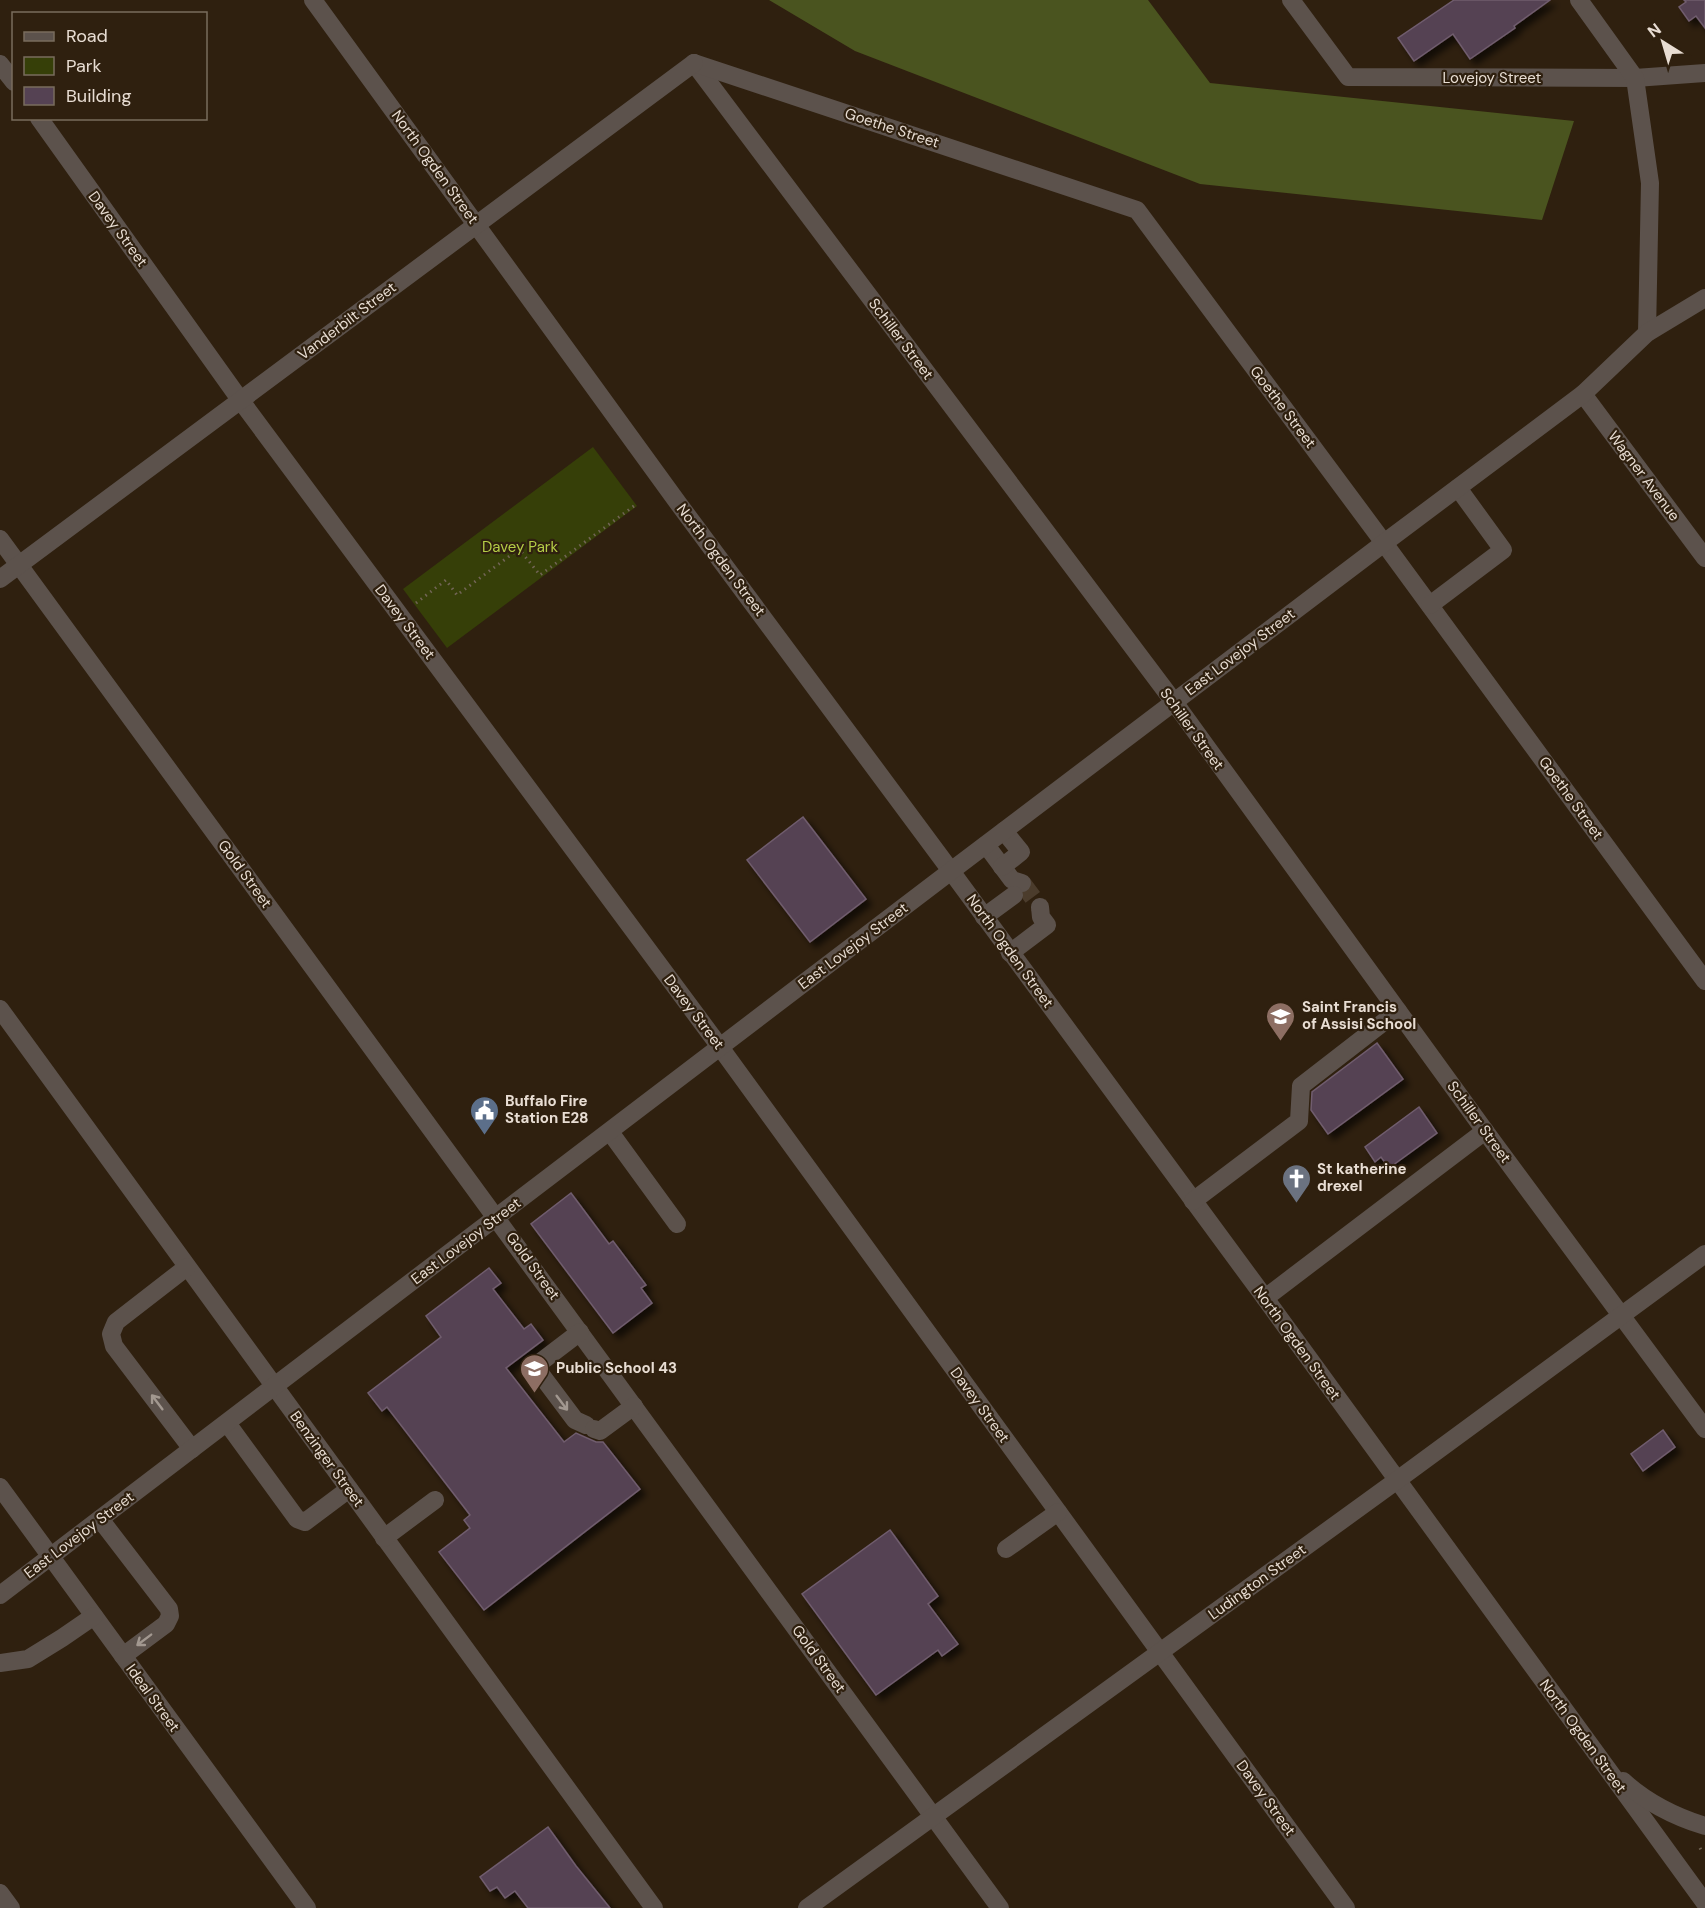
<svg xmlns="http://www.w3.org/2000/svg" width="1705" height="1908" font-family="'DM Sans',sans-serif">
<style>
.green{fill:#363f08}
.forest{fill:#4a541f}
.building{fill:#554253;stroke:#705d6e;stroke-width:1.5;filter:url(#shadow)}
.lines{fill:none;stroke-linecap:round;stroke-linejoin:round}
.minor-tunnel{stroke:#4b3c2c;stroke-width:18;stroke-dasharray:18 9;stroke-linecap:butt}
.path{stroke:#726556;stroke-width:3;stroke-dasharray:1.5 4.5;stroke-linecap:butt}
.minor{stroke:#5c524c;stroke-width:18}
.oneway{stroke:#a29890}
.labels{text-anchor:middle;dominant-baseline:central;stroke-width:4.5;stroke-linejoin:round;paint-order:stroke}
.street-label{font-size:15px;fill:#e8ddd3;stroke:#2f200f}
.park-label{font-size:15px;fill:#b5cd47;stroke:#2f200f}
.poi-label{font-size:15px;font-weight:bold;fill:#e8ddd3;stroke:#2f200f;text-anchor:start}
</style>
<defs>
<filter id="shadow"><feDropShadow dx="5.5" dy="5.5" stdDeviation="3" flood-color="#0009"/></filter>
</defs>
<rect width="100%" height="100%" fill="#2f200f"/>
<polygon class="green" points="593,447 637,506 447,648 403,589"/>
<polygon class="forest" points="769,0 1148,0 1210,83 1574,121 1542,220 1200,184 855,51"/>
<g class="building">
<polygon points="1454,0 1550,0 1514,26 1515,28 1470,59 1453,34 1414,61 1398,38"/>
<polygon points="1684,0 1705,0 1705,28 1696,16 1689,21 1679,7 1686,2"/>
<polygon points="803,817 866,899 810,942 747,860"/>
<polygon points="1377,1043 1403,1079 1328,1134 1311,1110 1312,1092"/>
<polygon points="1419,1107 1437,1133 1389,1168 1381,1157 1375,1162 1365,1147"/>
<polygon points="571,1193 609,1244 613,1241 646,1285 641,1288 652,1303 613,1333 531,1224"/>
<polygon points="489,1268 501,1283 493,1289 524,1329 531,1324 543,1340 506,1368 564,1442 576,1433 596,1442 603,1442 640,1489 484,1610 439,1552 470,1528 464,1520 470,1515 387,1407 382,1411 368,1393 441,1337 426,1316"/>
<polygon points="1663,1430 1675,1447 1643,1471 1631,1454"/>
<polygon points="890,1530 938,1596 928,1604 958,1644 942,1656 938,1650 876,1695 802,1594"/>
<polygon points="548,1827 576,1866 610,1908 528,1908 515,1891 505,1898 497,1887 490,1891 480,1877"/>
</g>
<g class="lines">
<polyline class="minor-tunnel" points="1022,883 1040,907"/>
<g class="path">
<polyline points="416,603 446,580 457,595 519,549 540,575 634,506"/>
<polyline points="1700,1848 1702,1852"/>
</g>
<g class="minor">
<polyline points="313,0 678,503 951,871 1265,1298 1705,1903"/>
<polyline points="1291,0 1348,77 1635,78 1705,73"/>
<polyline points="1579,0 1635,78 1650,183 1647,333"/>
<polyline points="694,63 1174,702 1485,1131 1705,1429"/>
<polyline points="694,63 1137,210 1384,543 1705,981"/>
<polyline points="0,64 14,82"/>
<polyline points="39,118 241,401 720,1047 1346,1908"/>
<polyline points="1583,394 1705,558"/>
<polyline points="0,539 1000,1908"/>
<polyline points="0,579 694,63"/>
<polyline points="1430,605 1503,550 1458,488"/>
<polyline points="986,845 1012,880 1022,883"/>
<polyline points="1002,867 1021,852 1004,831"/>
<polyline points="984,917 1014,895"/>
<polyline points="1010,953 1047,925 1041,917 1040,907"/>
<polyline points="0,1009 654,1908"/>
<polyline points="610,1132 677,1224"/>
<polyline points="1193,1201 1299,1121 1301,1086 1398,1011"/>
<polyline points="187,1267 116,1322 111,1334 114,1346 192,1449"/>
<polyline points="1265,1298 1485,1131"/>
<polyline points="580,1332 538,1364 536,1368 575,1420 586,1425"/>
<polyline points="227,1423 297,1519 305,1522 349,1489"/>
<polyline points="594,1429 600,1431 634,1406"/>
<polyline points="0,1487 307,1908"/>
<polyline points="100,1519 169,1609 170,1616 166,1624 123,1656"/>
<polyline points="384,1538 435,1500"/>
<polyline points="1006,1549 1058,1512"/>
<polyline points="0,1595 951,871 1384,543 1583,394 1647,333 1705,298"/>
<polyline points="0,1663 28,1659 62,1638 94,1616"/>
<path d="M1623,1781C1646,1802 1676,1817 1705,1826"/>
<polyline points="0,1893 11,1908"/>
<polyline points="807,1908 1396,1481 1705,1254"/>
</g>
</g>
<defs><path id="oneway-shaft" d="M-6 0H5M1.5-3L5.5 0L1.5 3" fill="none" stroke-width="1.6" stroke-linecap="round" stroke-linejoin="round" transform="scale(1.5)"/></defs>
<g class="oneway">
<use href="#oneway-shaft" transform="translate(157 1402) rotate(-127)"/>
<use href="#oneway-shaft" transform="translate(562 1403) rotate(53)"/>
<use href="#oneway-shaft" transform="translate(144 1640) rotate(143)"/>
</g>
<defs>
<symbol id="school-pin" viewBox="-11 -11 22 30"><path d="M0 17L-7.5 6A9.5 9.5 0 1 1 7.5 6Z" fill="#8d6e63" stroke="#2f200f"/><path d="M0-5L7-2L0 1L-7-2ZM-4 1L0 2.5L4 1V4Q0 6-4 4Z" fill="#fff"/></symbol>
<symbol id="civic-pin" viewBox="-11 -11 22 30"><path d="M0 17L-7.5 6A9.5 9.5 0 1 1 7.5 6Z" fill="#5c6f8a" stroke="#2f200f"/><path d="M-.6-6.5H3V-4.5H.6V-3L4-1V1h2V6H-6V1h2V-1L-.6-3ZM-1.2 2.5V6h2.4V2.5Z" fill="#fff"/></symbol>
<symbol id="church-pin" viewBox="-11 -11 22 30"><path d="M0 17L-7.5 6A9.5 9.5 0 1 1 7.5 6Z" fill="#6b7280" stroke="#2f200f"/><path d="M-1.2-6h2.4v3.5h3.3v2.4h-3.3V6h-2.4V-.1h-3.3v-2.4h3.3Z" fill="#fff"/></symbol>
</defs>
<g fill-rule="evenodd">
<use href="#school-pin" x="1264" y="1000" width="33" height="45"/>
<use href="#civic-pin" x="468" y="1094" width="33" height="45"/>
<use href="#church-pin" x="1280" y="1162" width="33" height="45"/>
<use href="#school-pin" x="518" y="1352" width="33" height="45"/>
</g>
<g class="labels">
<g class="street-label">
<text x="1492" y="78">Lovejoy Street</text>
<text transform="translate(892 128) rotate(18)">Goethe Street</text>
<text transform="translate(435 167) rotate(54)">North Ogden Street</text>
<text transform="translate(118 229) rotate(54)">Davey Street</text>
<text transform="translate(347 321) rotate(-37)">Vanderbilt Street</text>
<text transform="translate(901 339) rotate(53)">Schiller Street</text>
<text transform="translate(1283 407) rotate(53)">Goethe Street</text>
<text transform="translate(1644 476) rotate(53)">Wagner Avenue</text>
<text transform="translate(721 560) rotate(53)">North Ogden Street</text>
<text transform="translate(405 622) rotate(53)">Davey Street</text>
<text transform="translate(1240 652) rotate(-37)">East Lovejoy Street</text>
<text transform="translate(1192 729) rotate(54)">Schiller Street</text>
<text transform="translate(1571 798) rotate(54)">Goethe Street</text>
<text transform="translate(245 874) rotate(54)">Gold Street</text>
<text transform="translate(853 946) rotate(-37)">East Lovejoy Street</text>
<text transform="translate(1010 951) rotate(54)">North Ogden Street</text>
<text transform="translate(694 1012) rotate(53)">Davey Street</text>
<text transform="translate(1479 1122) rotate(54)">Schiller Street</text>
<text transform="translate(466 1241) rotate(-37)">East Lovejoy Street</text>
<text transform="translate(533 1266) rotate(54)">Gold Street</text>
<text transform="translate(1297 1343) rotate(54)">North Ogden Street</text>
<text transform="translate(980 1405) rotate(54)">Davey Street</text>
<text transform="translate(327 1459) rotate(54)">Benzinger Street</text>
<text transform="translate(79 1535) rotate(-37)">East Lovejoy Street</text>
<text transform="translate(1257 1582) rotate(-36)">Ludington Street</text>
<text transform="translate(819 1659) rotate(54)">Gold Street</text>
<text transform="translate(153 1698) rotate(54)">Ideal Street</text>
<text transform="translate(1583 1736) rotate(54)">North Ogden Street</text>
<text transform="translate(1266 1798) rotate(54)">Davey Street</text>
</g>
<g class="park-label">
<text x="520" y="547">Davey Park</text>
</g>
<g class="poi-label">
<text x="1302" y="1007">Saint Francis<tspan x="1302" dy="17">of Assisi School</tspan></text>
<text x="505" y="1101">Buffalo Fire<tspan x="505" dy="17">Station E28</tspan></text>
<text x="1317" y="1169">St katherine<tspan x="1317" dy="17">drexel</tspan></text>
<text x="556" y="1368">Public School 43</text>
</g>
</g>
<rect x="12" y="12" width="195" height="108" fill="#2f200f" stroke="#796c5d" stroke-width="1.5"/>
<rect x="24" y="32" width="30" height="9" fill="#5c524c" stroke="#796c5d" stroke-width="1.5"/>
<text x="66" y="42" font-size="18" fill="#e8ddd3">Road</text>
<rect x="24" y="57" width="30" height="18" fill="#363f08" stroke="#796c5d" stroke-width="1.5"/>
<text x="66" y="72" font-size="18" fill="#e8ddd3">Park</text>
<rect x="24" y="87" width="30" height="18" fill="#554253" stroke="#796c5d" stroke-width="1.5"/>
<text x="66" y="102" font-size="18" fill="#e8ddd3">Building</text>
<g transform="translate(1663 42) rotate(323)" stroke="#2f200f" stroke-width="4.5" paint-order="stroke">
<path d="M0-4.5L10 22L0 15L-10 22Z" fill="#e8ddd3"/>
<text y="-9" font-size="16" font-weight="bold" text-anchor="middle" fill="#e8ddd3">N</text>
</g>
</svg>
